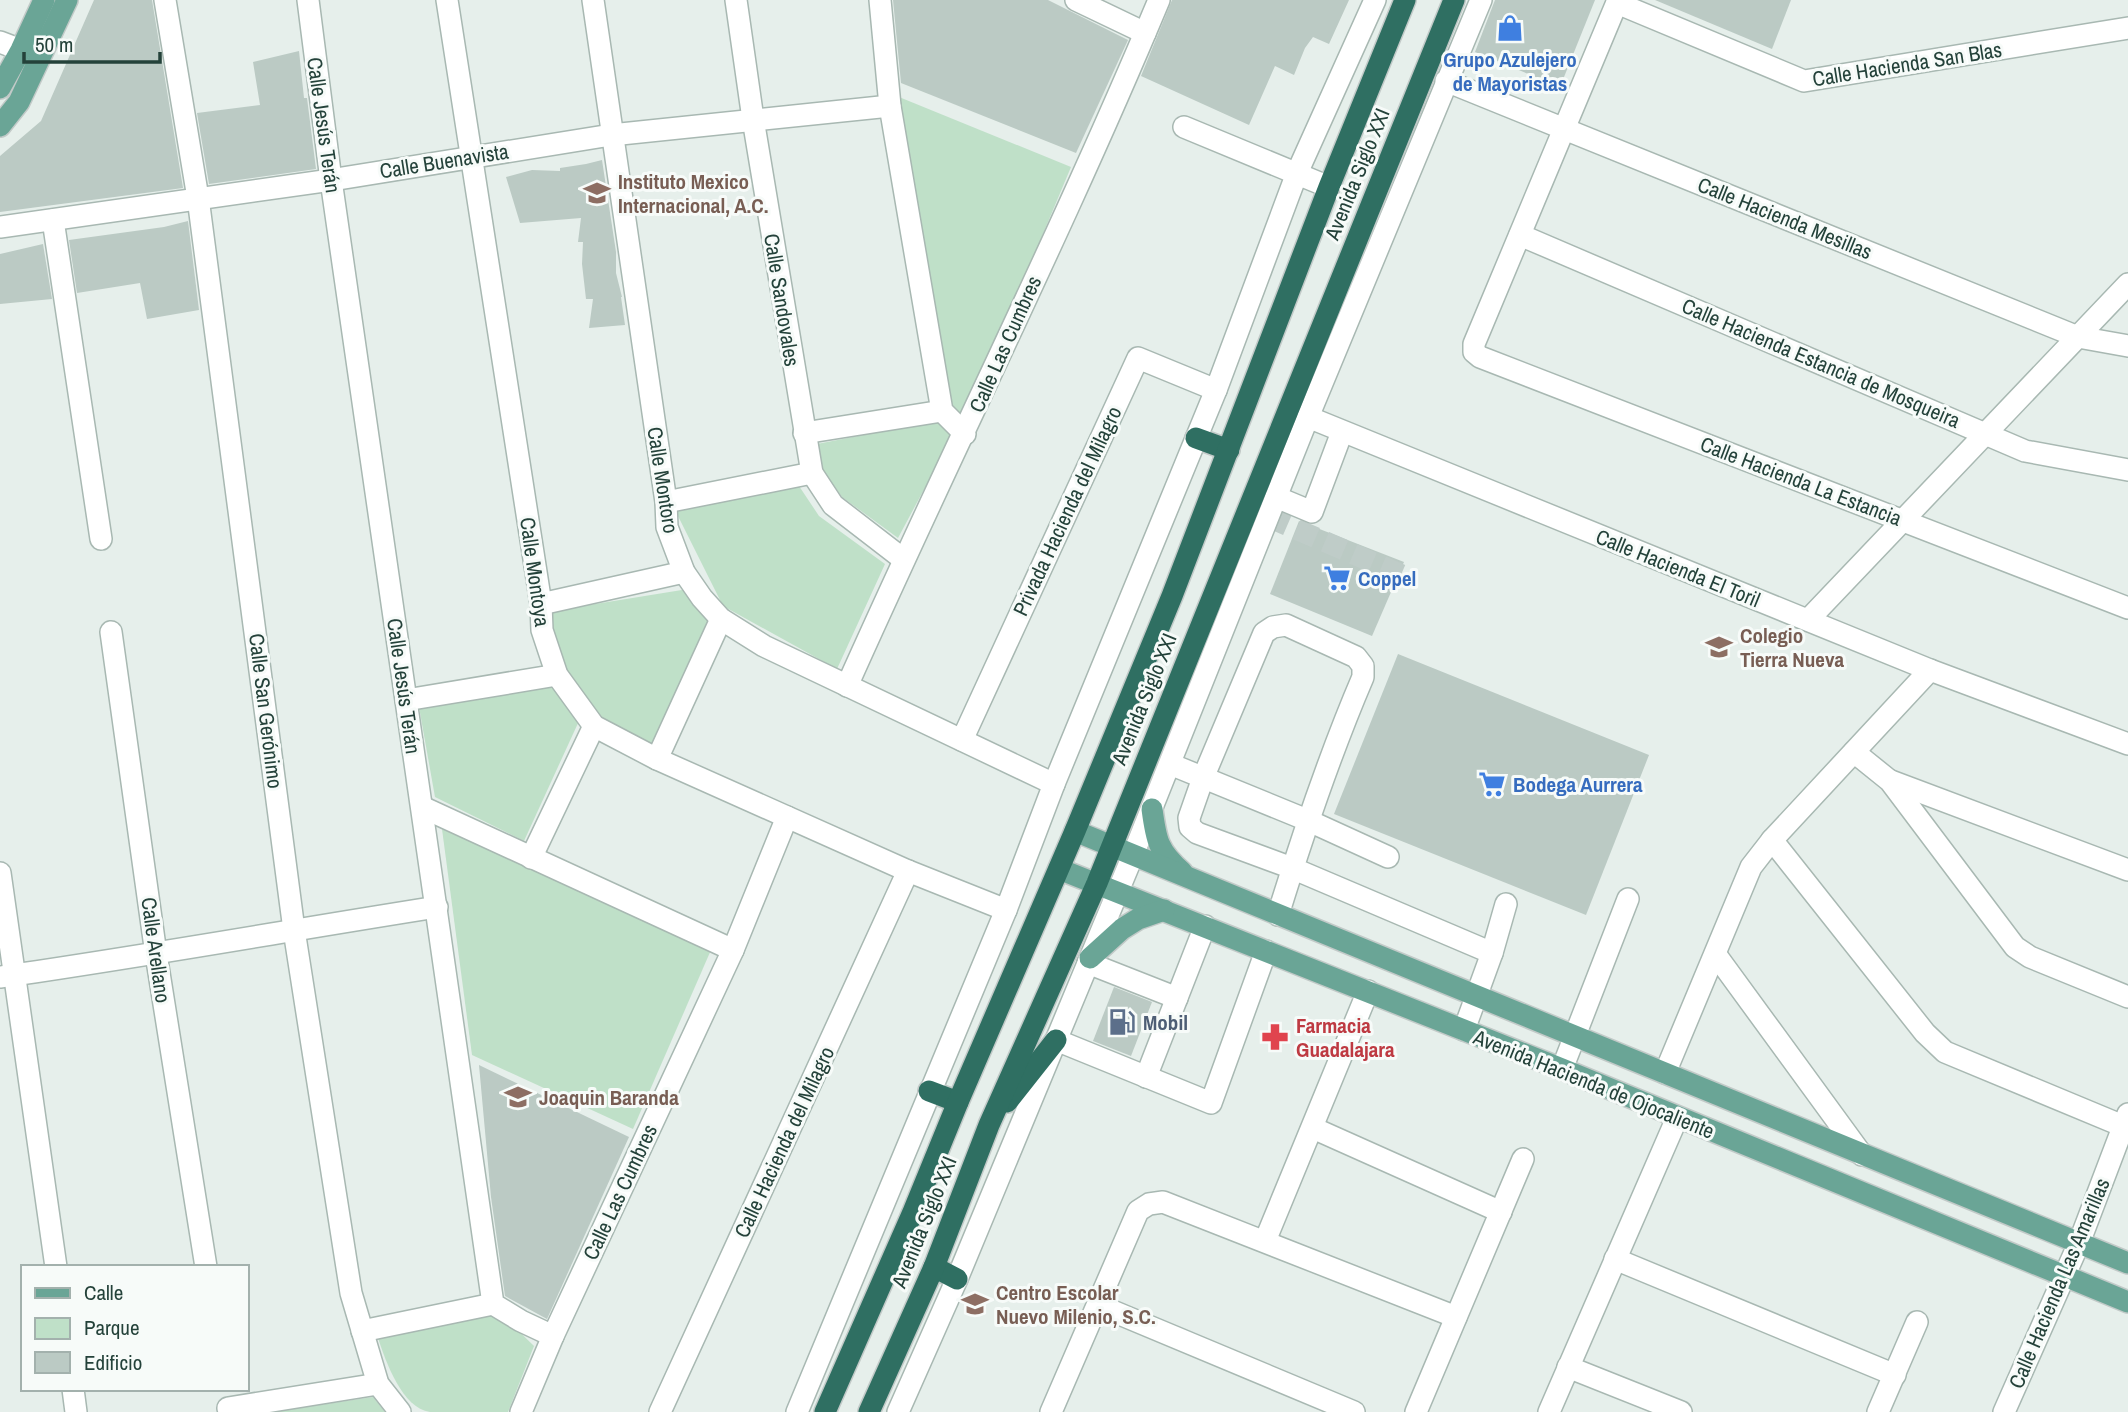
<svg xmlns="http://www.w3.org/2000/svg" width="2128" height="1412" font-family="'Archivo Narrow',sans-serif">
<style>
.green{fill:#bfe0c8}
.building{fill:#bbcac4}
.lines{fill:none;stroke-linecap:round;stroke-linejoin:round}
.minor-tunnel{stroke:#bfccc8;stroke-width:21;stroke-dasharray:21 10;stroke-linecap:butt}
.minor-casing{stroke:#a8b8b2;stroke-width:24}
.major-casing{stroke:#c2cac8;stroke-width:24}
.highway-casing{stroke:#c2cac8;stroke-width:24}
.minor{stroke:#fff;stroke-width:21}
.major{stroke:#6aa596;stroke-width:21}
.highway{stroke:#2f6f62;stroke-width:21}
.labels{text-anchor:middle;dominant-baseline:central;stroke-width:6;stroke-linejoin:round;paint-order:stroke}
.shop-label{font-size:21px;font-weight:bold;fill:#366cbe;stroke:#f7fbf9;text-anchor:start}
.street-label{font-size:21px;fill:#24423a;stroke:#f7fbf9}
.education-label{font-size:21px;font-weight:bold;fill:#785e54;stroke:#f7fbf9;text-anchor:start}
.service-label{font-size:21px;font-weight:bold;fill:#4e5e75;stroke:#f7fbf9;text-anchor:start}
.health-label{font-size:21px;font-weight:bold;fill:#be3a42;stroke:#f7fbf9;text-anchor:start}
</style>
<rect width="100%" height="100%" fill="#e6efeb"/>
<g class="green">
<polygon points="899,97 1071,167 965,420 952,406"/>
<polygon points="940,420 952,437 898,538 842,497 822,469 817,444"/>
<polygon points="799,486 819,516 885,564 837,669 723,606 675,510"/>
<polygon points="688,589 708,620 654,752 605,723 570,676 552,631 552,611"/>
<polygon points="553,686 579,721 524,841 435,797 419,707"/>
<polygon points="442,829 711,950 633,1129 472,1055"/>
<path d="M495,1308L534,1346L508,1412C485,1412 451,1412 430,1412C402,1408 386,1362 378,1338Z"/>
<polygon points="373,1397 385,1412 272,1412"/>
</g>
<g class="building">
<polygon points="94,0 152,0 183,188 0,212 0,156 41,121"/>
<polygon points="893,0 1048,0 1128,40 1076,153 901,83"/>
<polygon points="1172,0 1349,0 1329,44 1313,37 1305,48 1294,75 1275,66 1249,125 1141,76"/>
<polygon points="1495,0 1595,0 1560,87 1475,52"/>
<polygon points="1655,0 1791,0 1772,49"/>
<polygon points="299,51 304,98 307,98 316,169 209,184 197,113 260,105 253,62"/>
<polygon points="602,160 616,252 616,273 622,297 621,297 625,325 589,328 593,299 586,299 582,264 583,242 578,242 581,218 520,223 506,177 532,170 560,171 560,168 586,164"/>
<polygon points="188,221 199,310 147,319 140,283 77,293 69,240 164,227"/>
<polygon points="43,244 52,299 0,304 0,254"/>
<polygon points="1299,521 1404,562 1372,636 1270,594"/>
<polygon points="1398,654 1649,755 1586,915 1334,814"/>
<polygon points="1114,987 1152,1002 1131,1056 1093,1041"/>
<polygon points="479,1065 629,1137 547,1319 505,1296 491,1197"/>
</g>
<g class="lines">
<polyline class="minor-tunnel" points="1268,517 1402,575"/>
<defs>
<g id="minor">
<polyline points="165,0 198,198 294,930 351,1293 378,1384 400,1412"/>
<polyline points="308,0 331,180 493,1304 521,1321 553,1336"/>
<polyline points="447,0 541,604 542,630 557,675 594,726 657,759 908,871 1006,910"/>
<polyline points="593,0 666,502 667,527 684,572 702,598 721,619 764,646 1054,784"/>
<polyline points="736,0 753,119 812,473 833,505 903,559"/>
<polyline points="880,0 890,106 942,411 965,434"/>
<polyline points="1076,0 1145,33"/>
<polyline points="1618,0 1474,344 1474,352 1480,357 2128,608"/>
<polyline points="1617,3 1804,81 2128,28"/>
<polyline points="0,42 21,50"/>
<polyline points="1446,81 2078,337 2128,346"/>
<polyline points="1184,127 1329,187"/>
<polyline points="53,220 101,539"/>
<polyline points="0,227 331,180 611,135 890,106"/>
<polyline points="1520,235 2025,451 2128,470"/>
<polyline points="1308,417 1930,670 2128,744"/>
<polyline points="804,433 942,411"/>
<polyline points="1276,497 1312,512 1342,432"/>
<polyline points="666,502 812,473"/>
<polyline points="541,604 684,572"/>
<polyline points="1808,620 2128,284"/>
<polyline points="111,632 156,954 206,1267"/>
<path d="M847,686C949,457 1062,232 1159,0"/>
<polyline points="406,700 557,675"/>
<polyline points="962,740 1138,358 1216,390"/>
<polyline points="1854,752 1890,781 2015,947 2030,957 2128,997"/>
<polyline points="657,759 721,619"/>
<polyline points="1170,764 1307,820 1388,857"/>
<polyline points="1891,781 2128,870"/>
<polyline points="422,807 733,950"/>
<polyline points="1772,840 1925,1033 1945,1052 2123,1126"/>
<polyline points="531,858 594,726"/>
<polyline points="0,873 56,1267"/>
<path d="M1278,915C1303,834 1330,754 1363,677V666L1356,657L1286,625L1273,627L1264,633L1203,778L1189,818L1190,827L1197,833L1292,868L1492,953"/>
<polyline points="1716,955 1862,1155"/>
<polyline points="1088,963 1177,998"/>
<path d="M0,977C146,956 291,930 437,907"/>
<polyline points="1464,1030 1492,953 1506,904"/>
<polyline points="1056,1040 1211,1103 1266,951"/>
<polyline points="1562,1069 1628,899"/>
<polyline points="1665,1073 1751,867 1772,840 1930,670"/>
<polyline points="1146,1077 1205,926"/>
<polyline points="1313,1128 1501,1212"/>
<polyline points="1265,1241 1368,991"/>
<polyline points="1615,1259 1895,1375"/>
<polyline points="1098,1305 1354,1412"/>
<polyline points="362,1331 493,1304"/>
<polyline points="1568,1367 1681,1412"/>
<polyline points="73,1389 76,1412"/>
<polyline points="228,1408 378,1384"/>
<polyline points="521,1412 553,1336 733,950 787,817"/>
<polyline points="660,1412 908,871"/>
<polyline points="797,1412 1006,910 1054,784 1216,390 1297,173 1375,0"/>
<polyline points="898,1412 957,1279 1133,855 1308,417 1481,0"/>
<polyline points="1051,1412 1138,1211 1149,1204 1163,1202 1456,1317"/>
<polyline points="1416,1412 1523,1159"/>
<polyline points="1549,1412 1677,1118"/>
<polyline points="1878,1412 1917,1322"/>
<polyline points="2004,1412 2079,1243 2128,1114"/>
</g>
<g id="major">
<polyline points="0,88 21,50 44,0"/>
<polyline points="0,126 19,102 67,0"/>
<path d="M1152,809C1156,840 1158,851 1182,872"/>
<polyline points="1075,831 2128,1263"/>
<polyline points="1059,869 1562,1069 2128,1302"/>
<polyline points="1090,958 1122,929 1138,919 1164,910"/>
</g>
<g id="highway">
<polyline points="1196,438 1229,450"/>
<polyline points="929,1091 958,1102"/>
<polyline points="1007,1102 1056,1040"/>
<polyline points="934,1267 957,1279"/>
<polyline points="825,1412 913,1212 958,1102 1075,831 1172,596 1329,187 1405,0"/>
<polyline points="869,1412 934,1267 989,1125 1097,883 1454,0"/>
</g>
</defs>
<use href="#minor" class="minor-casing"/>
<use href="#major" class="major-casing"/>
<use href="#highway" class="highway-casing"/>
<use href="#minor" class="minor"/>
<use href="#major" class="major"/>
<use href="#highway" class="highway"/>
</g>
<defs>
<symbol id="shop-bare" viewBox="-9 -9 18 18"><path d="M-5-2.5h2.3a2.7 3.5 0 0 1 5.4 0H5L5.5 6h-11ZM-1.5-2.5h3a1.5 2.3 0 0 0-3 0Z" fill="#3f7fe0" stroke="#f7fbf9" stroke-width="2.5" paint-order="stroke"/></symbol>
<symbol id="school-bare" viewBox="-9 -9 18 18"><path d="M0-5L7-2L0 1L-7-2ZM-4 1L0 2.5L4 1V4Q0 6-4 4Z" fill="#8d6e63" stroke="#f7fbf9" stroke-width="2.5" paint-order="stroke"/></symbol>
<symbol id="supermarket-bare" viewBox="-9 -9 18 18"><path d="M-6-5.5h2.5l.6 2H6L4.5 2H-2.5L-4.4-4H-6ZM-1.5 3.2a1.3 1.3 0 1 0 .1 0ZM3 3.2a1.3 1.3 0 1 0 .1 0Z" fill="#3f7fe0" stroke="#f7fbf9" stroke-width="2.5" paint-order="stroke"/></symbol>
<symbol id="fuel-bare" viewBox="-9 -9 18 18"><path d="M-5.5-6h7V0h2V4h1.3V-2.5L3-4.5l.8-.8L6-3V5H2.5V1h-1V6h-7ZM-4.2-4.7v3.2H.2V-4.7Z" fill="#5c6f8a" stroke="#f7fbf9" stroke-width="2.5" paint-order="stroke"/></symbol>
<symbol id="pharmacy-bare" viewBox="-9 -9 18 18"><path d="M-2-6h4v4h4v4h-4v4h-4v-4h-4v-4h4Z" fill="#e0444e" stroke="#f7fbf9" stroke-width="2.5" paint-order="stroke"/></symbol>
</defs>
<g fill-rule="evenodd">
<use href="#shop-bare" x="1491" y="9" width="38" height="38"/>
<use href="#school-bare" x="578" y="174" width="38" height="38"/>
<use href="#supermarket-bare" x="1318" y="559" width="38" height="38"/>
<use href="#school-bare" x="1700" y="628" width="38" height="38"/>
<use href="#supermarket-bare" x="1473" y="765" width="38" height="38"/>
<use href="#fuel-bare" x="1103" y="1003" width="38" height="38"/>
<use href="#pharmacy-bare" x="1256" y="1018" width="38" height="38"/>
<use href="#school-bare" x="499" y="1078" width="38" height="38"/>
<use href="#school-bare" x="956" y="1285" width="38" height="38"/>
</g>
<g class="labels">
<g class="shop-label">
<text x="1510" y="59" text-anchor="middle">Grupo Azulejero<tspan x="1510" dy="24">de Mayoristas</tspan></text>
<text x="1358" y="578">Coppel</text>
<text x="1513" y="784">Bodega Aurrera</text>
</g>
<g class="street-label">
<text transform="translate(1907 64) rotate(-9)">Calle Hacienda San Blas</text>
<text transform="translate(324 125) rotate(82)">Calle Jesús Terán</text>
<text transform="translate(444 161) rotate(-9)">Calle Buenavista</text>
<text transform="translate(1357 174) rotate(-68)">Avenida Siglo XXI</text>
<text transform="translate(1785 218) rotate(22)">Calle Hacienda Mesillas</text>
<text transform="translate(782 300) rotate(81)">Calle Sandovales</text>
<text transform="translate(1005 344) rotate(-66)">Calle Las Cumbres</text>
<text transform="translate(1821 363) rotate(23)">Calle Hacienda Estancia de Mosqueira</text>
<text transform="translate(663 480) rotate(81)">Calle Montoro</text>
<text transform="translate(1801 481) rotate(21)">Calle Hacienda La Estancia</text>
<text transform="translate(1067 511) rotate(-65)">Privada Hacienda del Milagro</text>
<text transform="translate(1678 568) rotate(22)">Calle Hacienda El Toril</text>
<text transform="translate(535 572) rotate(82)">Calle Montoya</text>
<text transform="translate(404 686) rotate(82)">Calle Jesús Terán</text>
<text transform="translate(1144 699) rotate(-68)">Avenida Siglo XXI</text>
<text transform="translate(266 711) rotate(83)">Calle San Gerónimo</text>
<text transform="translate(156 950) rotate(82)">Calle Arellano</text>
<text transform="translate(1594 1084) rotate(22)">Avenida Hacienda de Ojocaliente</text>
<text transform="translate(784 1142) rotate(-65)">Calle Hacienda del Milagro</text>
<text transform="translate(620 1192) rotate(-65)">Calle Las Cumbres</text>
<text transform="translate(924 1222) rotate(-68)">Avenida Siglo XXI</text>
<text transform="translate(2059 1283) rotate(-67)">Calle Hacienda Las Amarillas</text>
</g>
<g class="education-label">
<text x="618" y="181">Instituto Mexico<tspan x="618" dy="24">Internacional, A.C.</tspan></text>
<text x="1740" y="635">Colegio<tspan x="1740" dy="24">Tierra Nueva</tspan></text>
<text x="539" y="1097">Joaquin Baranda</text>
<text x="996" y="1292">Centro Escolar<tspan x="996" dy="24">Nuevo Milenio, S.C.</tspan></text>
</g>
<g class="service-label">
<text x="1143" y="1022">Mobil</text>
</g>
<g class="health-label">
<text x="1296" y="1025">Farmacia<tspan x="1296" dy="24">Guadalajara</tspan></text>
</g>
</g>
<rect x="21" y="1265" width="228" height="126" fill="#f7fbf9" stroke="#a3b1ad" stroke-width="2"/>
<rect x="35" y="1288" width="35" height="10" fill="#6aa596" stroke="#a3b1ad" stroke-width="2"/>
<text x="84" y="1300" font-size="21" fill="#24423a">Calle</text>
<rect x="35" y="1318" width="35" height="21" fill="#bfe0c8" stroke="#a3b1ad" stroke-width="2"/>
<text x="84" y="1335" font-size="21" fill="#24423a">Parque</text>
<rect x="35" y="1352" width="35" height="21" fill="#bbcac4" stroke="#a3b1ad" stroke-width="2"/>
<text x="84" y="1370" font-size="21" fill="#24423a">Edificio</text>
<path d="M24 52v10h136v-10" fill="none" stroke="#24423a" stroke-width="3.5"/>
<text x="35" y="52" font-size="21" fill="#24423a" stroke="#f7fbf9" stroke-width="5" paint-order="stroke">50 m</text>
</svg>
